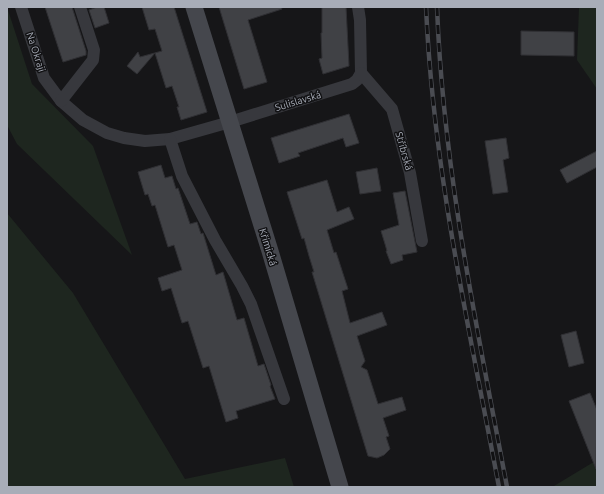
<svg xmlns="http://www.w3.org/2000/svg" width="604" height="494" font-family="Ubuntu,sans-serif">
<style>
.green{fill:#1e261f}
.building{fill:#404145;stroke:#303034}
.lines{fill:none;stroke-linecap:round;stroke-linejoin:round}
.street{stroke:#37383d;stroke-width:12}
.secondary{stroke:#45474d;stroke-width:17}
.rail-casing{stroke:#4a4c52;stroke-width:4.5}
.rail{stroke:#111113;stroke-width:3;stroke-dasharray:9;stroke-linecap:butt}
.labels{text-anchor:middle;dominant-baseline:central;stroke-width:3;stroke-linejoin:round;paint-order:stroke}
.street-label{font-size:10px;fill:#a8adb8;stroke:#111113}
</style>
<rect width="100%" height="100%" fill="#161618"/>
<g class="green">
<polygon points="7,7 32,84 93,146 132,255 17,144 7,125"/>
<polygon points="579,7 597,7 597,89 577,60"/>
<polygon points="7,213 73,293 185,479 285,458 294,487 7,487"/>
<polygon points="597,460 597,487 555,487 554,486"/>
</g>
<g class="building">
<polygon points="45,7 72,7 86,51 86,55 63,62"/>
<polygon points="97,7 104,7 109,23 95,28 89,10"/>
<polygon points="142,7 174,7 207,112 181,120 177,107 179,107 172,86 166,88 155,53 137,74 127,66 138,52 140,57 162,51 155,29 149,30"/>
<polygon points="219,7 281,7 282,9 248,20 267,82 244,89"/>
<polygon points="322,7 346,7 349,66 323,74 319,59 322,58 321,33 322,33"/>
<polygon points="521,31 574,32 574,56 521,55"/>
<polygon points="349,114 359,143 346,147 343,138 298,153 300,156 279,163 271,138"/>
<polygon points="506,138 509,158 503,160 508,192 493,194 485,141"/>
<polygon points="597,151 597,167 567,183 560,170"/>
<polygon points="161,165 165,178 172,176 176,189 178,188 190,224 197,222 201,234 203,233 216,275 223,272 237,320 244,318 258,366 264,364 271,385 270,386 275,399 236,411 238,418 226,422 209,366 203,368 188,321 182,323 171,288 162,291 158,278 182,270 174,245 168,247 155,205 152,206 148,194 145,195 138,172"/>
<polygon points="377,168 381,191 360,194 356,172"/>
<polygon points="327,180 337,212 349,207 354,219 327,230 334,253 336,252 348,289 342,291 350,323 382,312 387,325 357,336 365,361 361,367 367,370 378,404 402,397 406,410 383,418 389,436 386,437 390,449 384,455 377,458 368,456 312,272 314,272 309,256 304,238 302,239 287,192"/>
<polygon points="405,191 417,252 402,255 403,260 391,264 386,251 387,251 385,244 381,231 399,225 393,193"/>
<polygon points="576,331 584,363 569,367 561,335"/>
<polygon points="590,393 597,410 596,469 569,401"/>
</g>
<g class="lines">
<g class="street">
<polyline points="21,7 44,78 61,101 83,120 107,133 124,138 145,141 170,139 230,122 352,84 357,80 361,73 360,20 358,7"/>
<polyline points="361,73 392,109 410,173 422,241"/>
<polyline points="61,101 93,60 94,50 80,7"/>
<polyline points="170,139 182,176 215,240 242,286 251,304 284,399"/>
</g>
<polyline class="secondary" points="194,7 270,251 340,487"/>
<defs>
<g id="rail">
<path d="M426,7C433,169 469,328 499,487"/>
<path d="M437,7C443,169 477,328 507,487"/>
</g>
</defs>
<use href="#rail" class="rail-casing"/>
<use href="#rail" class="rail"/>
</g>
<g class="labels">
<g class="street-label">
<text transform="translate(36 52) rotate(72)">Na Okraji</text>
<text transform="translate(298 101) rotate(-17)">Sulislavská</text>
<text transform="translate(404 151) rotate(74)">Stříbrská</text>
<text transform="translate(268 247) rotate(73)">Křimická</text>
</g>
</g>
<rect width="604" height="494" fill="none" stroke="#a8adb8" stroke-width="16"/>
</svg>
